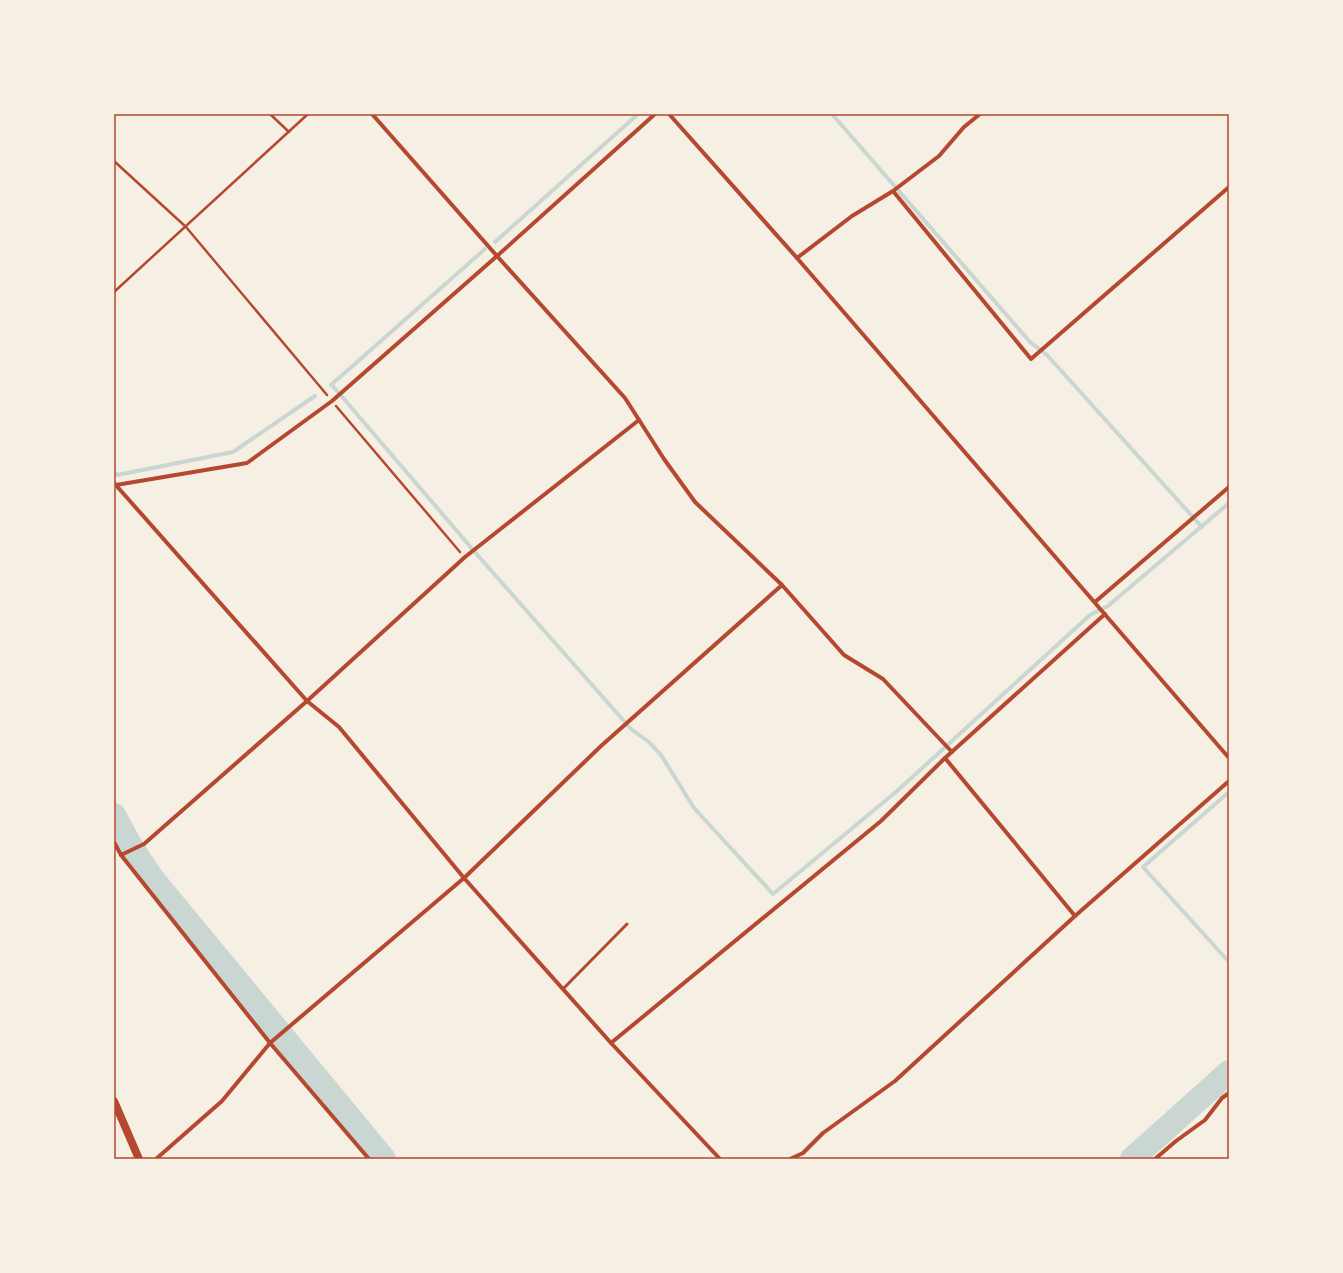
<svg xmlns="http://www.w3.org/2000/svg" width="1343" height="1273" font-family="'Playfair Display',serif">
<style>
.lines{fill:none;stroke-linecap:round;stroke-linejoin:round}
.stream{stroke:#c9d6d2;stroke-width:4}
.river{stroke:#c9d6d2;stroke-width:24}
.path{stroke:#b5482f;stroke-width:2.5}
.service{stroke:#b5482f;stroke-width:3}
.minor{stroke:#b5482f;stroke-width:4}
.secondary{stroke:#b5482f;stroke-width:8}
.neatline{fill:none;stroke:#b5482f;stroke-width:1.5}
</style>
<rect width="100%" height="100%" fill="#f6efe4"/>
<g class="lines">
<g class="stream">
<polyline points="832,114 1030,342 1047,355 1202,527"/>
<polyline points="495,242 638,114"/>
<polyline points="331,385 485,249"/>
<polyline points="332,385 480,558 631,729 649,742 661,755 694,808 773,894 897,791 1090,615 1108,606 1229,503"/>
<polyline points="114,472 117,475 233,452 315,396"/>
<polyline points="1229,792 1143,867 1229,962"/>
</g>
<g class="river">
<polyline points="114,815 129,843 152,878 384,1159"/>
<polyline points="1132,1159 1229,1072"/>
</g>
<g class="path">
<polyline points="270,114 289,132"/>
<polyline points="114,161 186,227 327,395"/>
<polyline points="114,292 308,114"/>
<polyline points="336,406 460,552"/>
</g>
<polyline class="service" points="563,989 627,924"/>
<g class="minor">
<polyline points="372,114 497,256 625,398 664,459 695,502 782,585 844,655 883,679 952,752"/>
<polyline points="669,114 797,258 1229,758"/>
<polyline points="893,191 1031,359 1229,187"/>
<polyline points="797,258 852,216 893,191 939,156 964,127 980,114"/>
<polyline points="114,483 307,701 339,727 464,878 611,1043 720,1159"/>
<polyline points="116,485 247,463 332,401 497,256 655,114"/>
<polyline points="1095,602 1229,487"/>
<polyline points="945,758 1075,916"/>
<polyline points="114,842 121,855 270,1043 369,1159"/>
<polyline points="121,855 144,844 307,701 465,557 639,420"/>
<polyline points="611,1043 881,821 945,758 1105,614"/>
<polyline points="156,1159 222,1101 270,1043 464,878 601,746 782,585"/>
<polyline points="790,1159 803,1153 823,1133 895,1081 1075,916 1229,781"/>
<polyline points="1155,1159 1176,1141 1205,1120 1222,1098 1229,1093"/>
</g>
<polyline class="secondary" points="114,1101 139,1159"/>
</g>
<rect width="1343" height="1273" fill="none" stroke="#f6efe4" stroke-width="230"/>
<rect x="115" y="115" width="1113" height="1043" class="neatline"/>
</svg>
